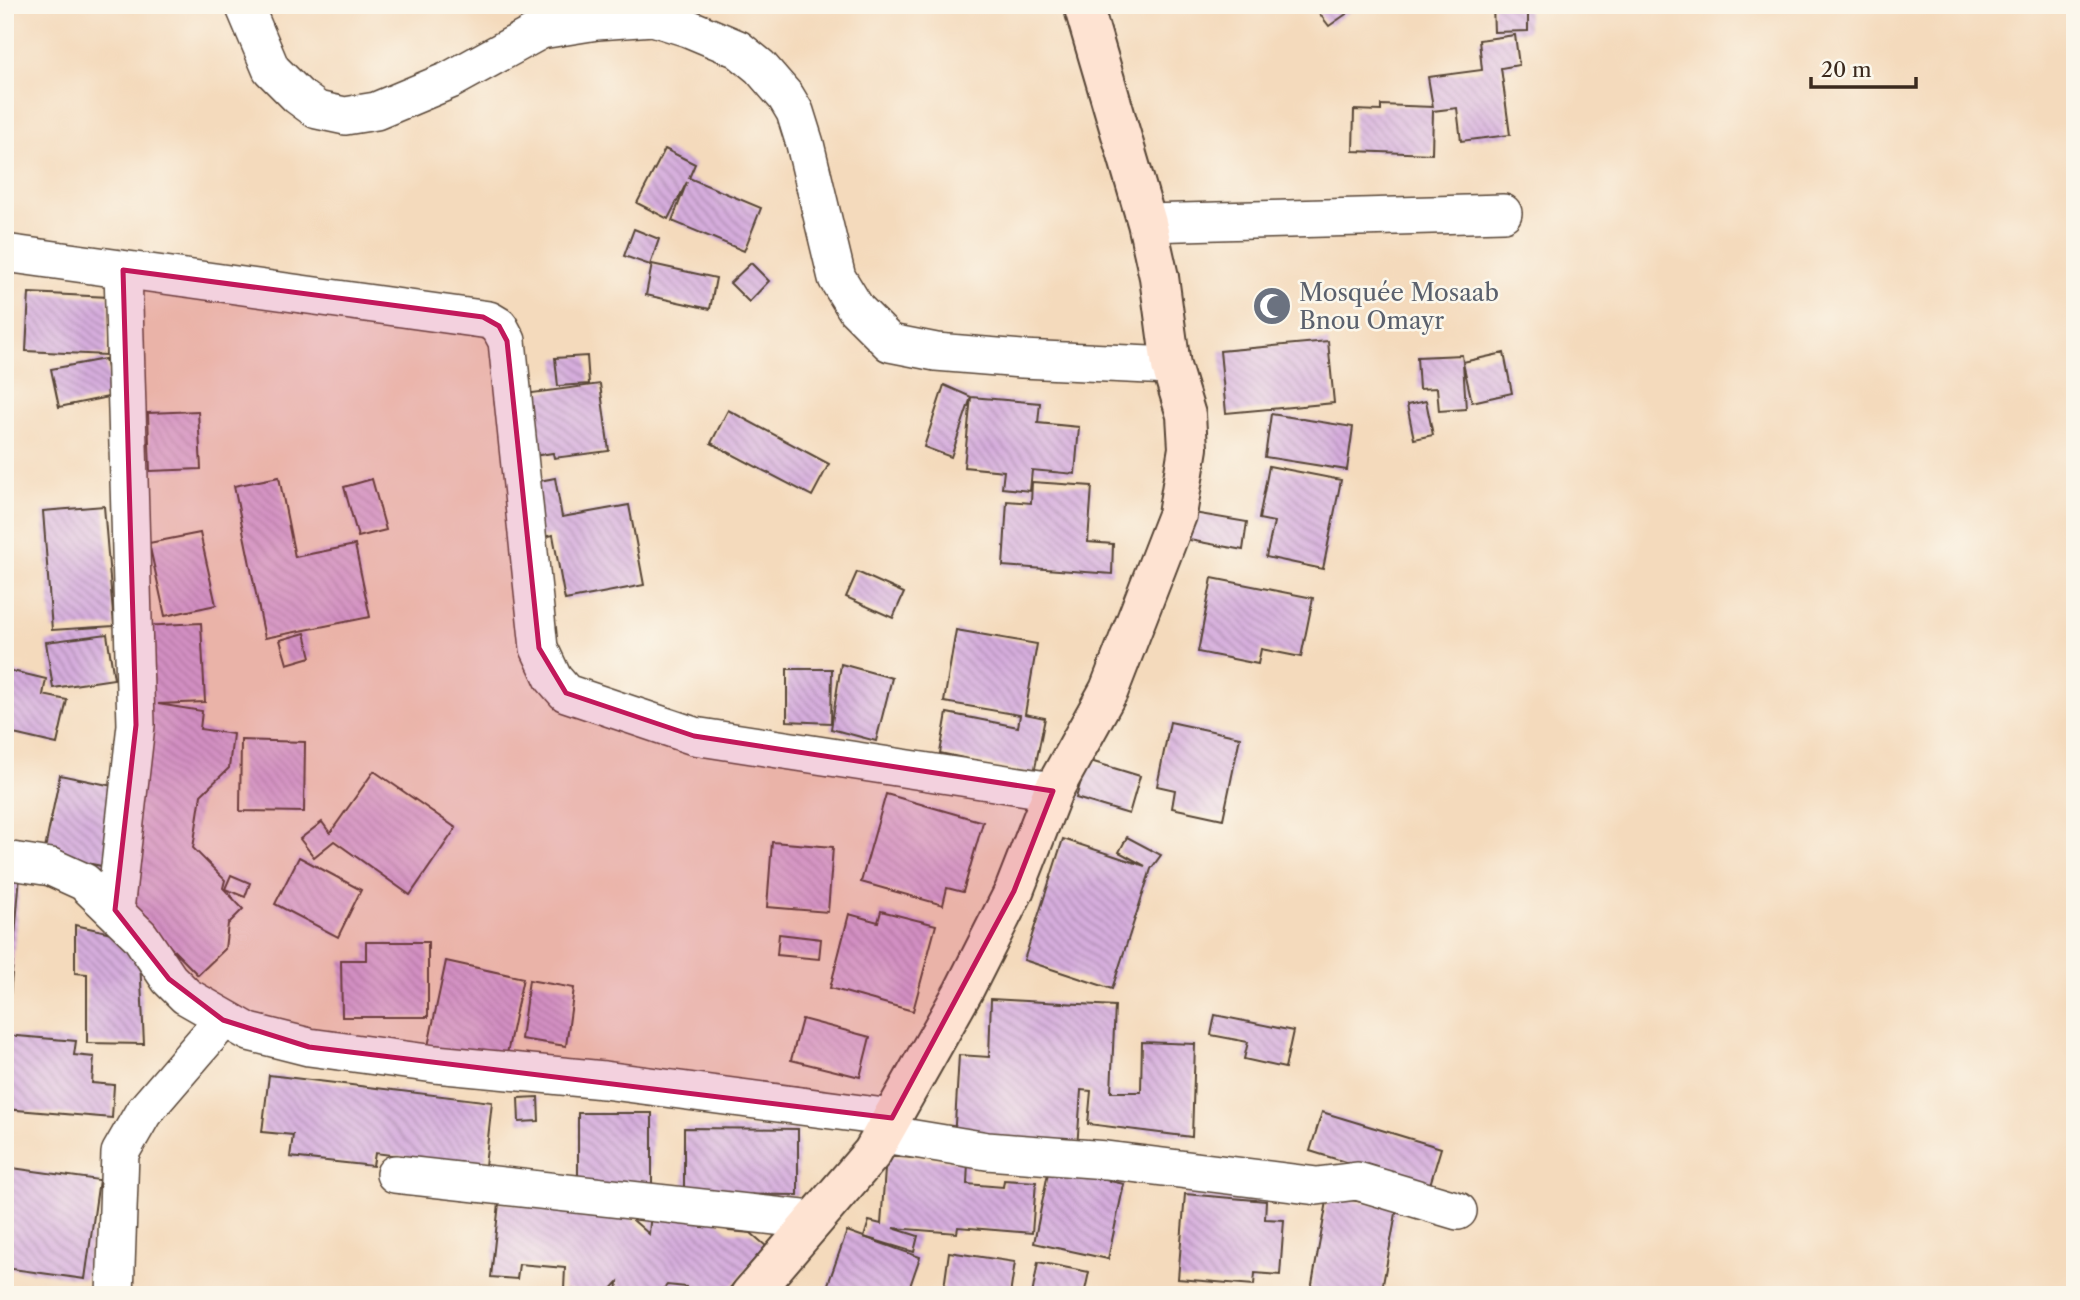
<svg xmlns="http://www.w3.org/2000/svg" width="2080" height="1300" font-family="'Libre Caslon Text',serif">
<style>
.building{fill:url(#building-back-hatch)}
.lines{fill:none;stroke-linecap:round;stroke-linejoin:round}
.street-casing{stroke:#574436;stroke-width:40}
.secondary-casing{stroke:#574436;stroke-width:42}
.street{stroke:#fff;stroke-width:37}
.secondary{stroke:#fee3d2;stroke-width:38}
.marked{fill:#c2185b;fill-opacity:0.2;stroke:#c2185b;stroke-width:5;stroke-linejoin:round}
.labels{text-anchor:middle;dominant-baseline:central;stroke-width:5;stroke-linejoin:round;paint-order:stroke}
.worship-label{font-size:24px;fill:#5b616d;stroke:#fbf7ec;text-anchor:start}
</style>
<defs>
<pattern id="building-back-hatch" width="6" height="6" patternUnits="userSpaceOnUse" patternTransform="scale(1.75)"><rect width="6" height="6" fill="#d6addd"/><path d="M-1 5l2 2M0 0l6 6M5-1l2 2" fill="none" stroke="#af8db3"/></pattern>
</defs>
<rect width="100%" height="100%" fill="#fbf7ec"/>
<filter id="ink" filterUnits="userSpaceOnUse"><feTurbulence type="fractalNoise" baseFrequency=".0143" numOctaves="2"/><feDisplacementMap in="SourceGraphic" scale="14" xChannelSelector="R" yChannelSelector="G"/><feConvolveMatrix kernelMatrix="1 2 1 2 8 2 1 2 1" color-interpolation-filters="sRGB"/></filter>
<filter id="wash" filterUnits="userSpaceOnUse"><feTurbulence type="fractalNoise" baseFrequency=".00686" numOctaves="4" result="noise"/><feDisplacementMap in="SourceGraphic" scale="28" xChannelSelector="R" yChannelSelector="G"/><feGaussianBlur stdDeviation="1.57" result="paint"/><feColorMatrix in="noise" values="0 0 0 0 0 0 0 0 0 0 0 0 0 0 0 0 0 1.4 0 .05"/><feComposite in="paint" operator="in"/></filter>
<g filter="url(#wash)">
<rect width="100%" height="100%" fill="#f4dabc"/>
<g id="blocks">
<g class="building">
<polygon points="1322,5 1349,5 1352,10 1329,26 1316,9"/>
<polygon points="1493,5 1528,5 1528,31 1494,32"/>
<polygon points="1515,35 1519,65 1501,68 1510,135 1461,141 1457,108 1433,111 1432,154 1353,151 1354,110 1381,111 1381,105 1433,107 1428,77 1482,70 1479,40"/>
<polygon points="665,149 695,164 689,178 761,208 744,251 672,221 687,182 668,219 637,203"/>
<polygon points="634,229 659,239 650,265 624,256"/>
<polygon points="751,263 769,281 749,302 730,283"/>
<polygon points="652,264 716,278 710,309 646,295"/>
<polygon points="29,293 109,297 106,355 26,351"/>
<polygon points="1328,341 1334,403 1226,413 1220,351"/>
<polygon points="1504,353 1512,393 1472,402 1463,363 1466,409 1439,411 1437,388 1419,389 1417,357 1462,355 1463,362"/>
<polygon points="587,356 589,384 558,386 555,358"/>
<polygon points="105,359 113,396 59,407 51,369"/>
<polygon points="600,384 609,451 554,458 553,453 526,457 517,395"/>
<polygon points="944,385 971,397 1040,403 1038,423 1079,427 1075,474 1032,470 1030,491 1002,488 1004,471 964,467 971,397 951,457 924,447"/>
<polygon points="1426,401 1433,435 1414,439 1407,405"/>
<polygon points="728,410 829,464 812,496 711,443"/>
<polygon points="198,411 201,469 150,471 148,413"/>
<polygon points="1271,414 1353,427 1347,470 1265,457"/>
<polygon points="1269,466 1341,480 1323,569 1266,557 1274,522 1259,519"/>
<polygon points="279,477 295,557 355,545 370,617 265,638 234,486"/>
<polygon points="555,478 562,517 629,505 644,585 565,600 553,535 535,539 524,484"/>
<polygon points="372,479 386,530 358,537 344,487"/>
<polygon points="1032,482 1092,486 1088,542 1113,544 1112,574 1003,566 1007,501 1031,503"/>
<polygon points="104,506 114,626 52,630 43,511"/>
<polygon points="1188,512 1247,522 1243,550 1184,539"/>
<polygon points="200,533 216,605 165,616 149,543"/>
<polygon points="857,572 904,593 893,618 846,597"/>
<polygon points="1212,578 1313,598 1301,657 1261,649 1258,664 1198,652"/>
<polygon points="201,623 205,702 158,704 202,711 200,729 233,734 229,768 201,795 193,848 225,880 223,888 243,909 228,924 225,949 198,975 124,900 142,626"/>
<polygon points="956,630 1037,644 1025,714 1045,718 1034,773 940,753 947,713 1018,727 1020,715 944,702"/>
<polygon points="305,633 311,657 287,664 280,640"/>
<polygon points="107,634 114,679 53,688 46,642"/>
<polygon points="841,664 892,678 876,741 831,729"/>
<polygon points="787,669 832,669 831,723 787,721"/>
<polygon points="8,670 46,679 43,695 67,700 57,744 5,732"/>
<polygon points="1170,722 1240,737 1223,819 1172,808 1175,790 1157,786"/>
<polygon points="241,740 305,742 304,812 240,811"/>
<polygon points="1087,760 1140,776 1129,814 1076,798"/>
<polygon points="374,771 456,828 410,895 334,841 314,857 300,839 322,822 330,833"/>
<polygon points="60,775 127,789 111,868 44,854"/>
<polygon points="886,794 983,822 963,892 947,888 943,905 861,882"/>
<polygon points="1127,837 1161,855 1151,869 1112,989 1024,960 1063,839 1145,866 1119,852"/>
<polygon points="772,842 833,847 828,912 767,907"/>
<polygon points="299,857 361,890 338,937 275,904"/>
<polygon points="5,874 20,875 10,996 5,996"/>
<polygon points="231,875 250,883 245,897 225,889"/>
<polygon points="881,911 936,925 913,1011 830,988 849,914 878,922"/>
<polygon points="75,925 139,939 144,1044 87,1043 87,974 75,973"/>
<polygon points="779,934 821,939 819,959 777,955"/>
<polygon points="366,942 428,942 428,1017 342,1017 341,960 366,960"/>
<polygon points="446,961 523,978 504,1068 427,1051"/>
<polygon points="529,980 574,988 566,1046 521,1039"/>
<polygon points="991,999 1115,1006 1111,1092 1141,1092 1142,1042 1195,1044 1192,1137 1088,1124 1091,1091 1081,1090 1077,1149 954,1141 959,1055 989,1057"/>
<polygon points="1215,1015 1293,1031 1285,1068 1244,1059 1248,1042 1211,1035"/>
<polygon points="802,1019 870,1037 860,1077 791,1060"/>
<polygon points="5,1035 76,1041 74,1055 94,1057 92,1083 114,1085 112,1118 5,1109"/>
<polygon points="269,1075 492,1102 485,1166 375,1153 373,1166 290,1157 293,1135 262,1132"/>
<polygon points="538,1097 539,1121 519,1122 518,1098"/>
<polygon points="1322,1112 1441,1148 1429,1188 1310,1151"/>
<rect x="578" y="1113" width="74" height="74"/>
<polygon points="684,1128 798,1129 798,1195 684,1194"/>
<polygon points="886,1156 968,1162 967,1184 1003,1187 1004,1180 1036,1182 1032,1233 958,1227 957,1233 893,1228 918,1236 914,1252 864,1237 869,1221 881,1224"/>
<polygon points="5,1167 99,1180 85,1279 5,1268"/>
<polygon points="1049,1168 1124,1184 1108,1259 1034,1243"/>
<polygon points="1185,1194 1266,1201 1265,1219 1284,1220 1280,1275 1255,1273 1254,1285 1178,1279"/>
<polygon points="1328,1196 1397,1208 1381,1295 1310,1295"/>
<polygon points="499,1203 626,1214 649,1234 651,1212 712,1217 729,1231 751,1233 766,1246 724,1295 686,1295 686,1287 667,1285 659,1295 617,1295 618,1282 608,1293 564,1289 565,1268 519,1264 517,1279 491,1277"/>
<polygon points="847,1231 920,1257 907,1295 850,1295 827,1287"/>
<polygon points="949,1252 1015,1262 1010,1295 943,1295"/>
<polygon points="1038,1262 1089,1272 1084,1295 1032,1295"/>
</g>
</g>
</g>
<g filter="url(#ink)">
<use href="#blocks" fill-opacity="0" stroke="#574436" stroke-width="2"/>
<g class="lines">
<defs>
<g id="street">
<polyline points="244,5 271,69 298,96 317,110 345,116 376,111 450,80 541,30 597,21 653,17 688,28 738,49 760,67 786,97 795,112 805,144 837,278 856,309 890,343 936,352 1022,359 1171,366"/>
<polyline points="1147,223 1503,213"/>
<polyline points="5,253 489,320 499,326 507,341 539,648 553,678 566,693 694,736 1053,791"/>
<polyline points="5,860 51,867 84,882 140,936 169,979 186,996 249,1032 309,1047 435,1064 604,1080 892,1118"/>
<polyline points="115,910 136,725 123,270"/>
<polyline points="884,1134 987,1151 1106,1160 1317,1186 1357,1181 1458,1211"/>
<polyline points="395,1174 812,1220"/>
<polyline points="115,1295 120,1153 143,1113 223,1020"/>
</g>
<polyline id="secondary" points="750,1295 872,1153 963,992 1014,891 1053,791 1109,690 1177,515 1188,448 1186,415 1171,366 1159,277 1147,223 1083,5"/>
</defs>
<use href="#street" class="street-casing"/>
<use href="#secondary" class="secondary-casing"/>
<use href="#street" class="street"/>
<use href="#secondary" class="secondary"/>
</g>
</g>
<path class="marked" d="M123,270L483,317L499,326L507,341L539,648L566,693L694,736L1053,791L1014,891L892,1118L309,1047L223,1020L169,979L115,910L136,725Z"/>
<defs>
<symbol id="mosque-disc" viewBox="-11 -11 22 22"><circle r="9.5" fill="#6b7280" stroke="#fbf7ec"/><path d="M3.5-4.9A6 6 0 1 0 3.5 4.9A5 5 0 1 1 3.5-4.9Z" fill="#fff"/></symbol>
</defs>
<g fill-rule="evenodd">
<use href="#mosque-disc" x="1250" y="284" width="44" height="44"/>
</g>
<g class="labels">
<g class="worship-label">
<text x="1299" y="292">Mosquée Mosaab<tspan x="1299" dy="28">Bnou Omayr</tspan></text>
</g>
</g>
<rect width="2080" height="1300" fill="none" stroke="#fbf7ec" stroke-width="28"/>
<path d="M1811 77v10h105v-10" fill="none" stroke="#3b2a1e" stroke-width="3.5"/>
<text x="1821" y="77" font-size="21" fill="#3b2a1e" stroke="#fbf7ec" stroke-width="5" paint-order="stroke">20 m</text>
</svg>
